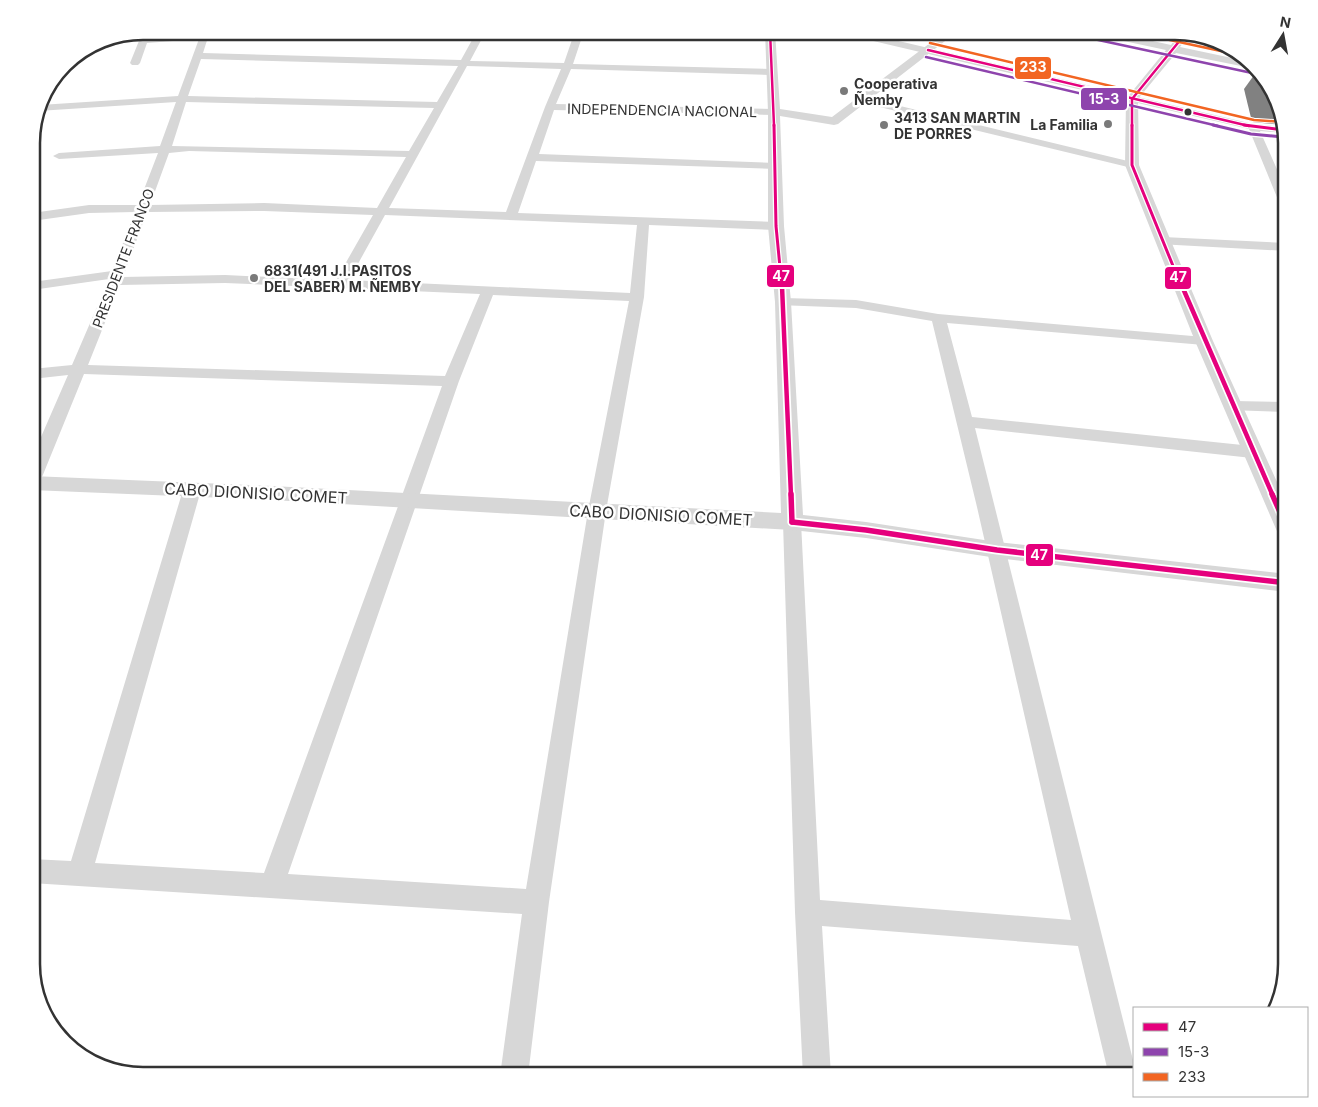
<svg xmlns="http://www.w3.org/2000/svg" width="1318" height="1107" font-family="Inter,sans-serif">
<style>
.building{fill:#818181}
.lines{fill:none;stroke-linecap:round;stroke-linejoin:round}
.minor{fill:#d7d7d7;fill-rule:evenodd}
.tertiary{fill:#d7d7d7;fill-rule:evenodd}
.bus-1-far3-casing{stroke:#fff;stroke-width:4.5}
.bus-1-far2-casing{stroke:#fff;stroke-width:5.5}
.bus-1-far1-casing{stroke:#fff;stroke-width:8}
.bus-1-casing{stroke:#fff;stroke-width:9}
.bus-2-far1-casing{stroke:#fff;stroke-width:4.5}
.bus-2-casing{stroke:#fff;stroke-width:5.5}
.bus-3-casing{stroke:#fff;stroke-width:4.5}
.bus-1-far3{stroke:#e5007d;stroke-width:2.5}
.bus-1-far2{stroke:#e5007d;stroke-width:3}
.bus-1-far1{stroke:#e5007d;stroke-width:4.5}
.bus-1{stroke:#e5007d;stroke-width:5.5}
.bus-2-far1{stroke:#8e44ad;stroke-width:2.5}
.bus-2{stroke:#8e44ad;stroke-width:3}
.bus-3{stroke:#f26522;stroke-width:2.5}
.poi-dot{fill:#7a7a7a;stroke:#fff;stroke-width:2}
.bus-dot{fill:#333;stroke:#fff;stroke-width:2}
.labels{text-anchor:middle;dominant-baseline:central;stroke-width:5;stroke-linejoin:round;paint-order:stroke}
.far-poi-label{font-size:14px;font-weight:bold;fill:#333;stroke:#fff;text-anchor:start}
.far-street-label{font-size:14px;fill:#333;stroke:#fff}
.street-label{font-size:16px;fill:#333;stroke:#fff}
.rim{fill:none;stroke:#333;stroke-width:2.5}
.line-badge{stroke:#fff;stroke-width:2}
.badge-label{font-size:14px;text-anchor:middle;font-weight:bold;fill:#fff}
</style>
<rect width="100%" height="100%" fill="#fff"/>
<polygon class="building" points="1257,71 1278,100 1283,125 1252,122 1244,89"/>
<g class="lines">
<g class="minor">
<path d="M143,31H150L148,37L210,31L203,53L461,60L477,31H486L470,61L564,63L575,31H584L573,64L772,69L777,72L772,75L571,69L556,104L774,109L779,112L774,115L554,110L539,154L776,163L782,166L776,169L536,161L518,213L776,222L782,226L776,230L649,225L644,297L606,511L549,902L528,1076H500L522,914L31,883V859L71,861L183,490L186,486L192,484L198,486L201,490L95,863L264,873L442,386L84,374L40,482L37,486L31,488V460L68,375L32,379V369L72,365L109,279L32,290V282L112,271L135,212L89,213L32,221V213L89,205H138L158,153L59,159L53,156L59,153L160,146L176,102L38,111L40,105L178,96L199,39L147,43L140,63L138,65H132L130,63ZM201,59L458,66L437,102L188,96ZM467,66L561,69L545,107L506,212L389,208ZM186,102L434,108L409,151L172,146ZM189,151L406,157L377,208L264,203L150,205L169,153ZM264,211L373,215L336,280L225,275L123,277L147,212ZM385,215L637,225L630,293L349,280ZM225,283L480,294L445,376L88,365L120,285ZM493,295L629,301L588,511L526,889L288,874L459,381Z"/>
<polygon points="662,31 856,31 1253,124 1284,127 1284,133 1260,131 1287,192 1287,211 1281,207 1249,129 852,36 666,34"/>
<polygon points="863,97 1132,162 1138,165 1132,168 859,102 859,98"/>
<polygon points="1163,237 1287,243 1287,251 1158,244 1157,241"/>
<polygon points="783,298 856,300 938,314 1204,337 1209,338 1211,341 1209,344 1204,345 947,323 972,417 1252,446 1258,448 1260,452 1258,456 1252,458 975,428 1134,1064 1134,1076 1109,1076 1078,946 822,926 831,1076 803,1076 795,912 783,522 786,517 792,515 798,517 801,522 820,900 1071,920 977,507 932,321 856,308 778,305 776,302"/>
<polygon points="1234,401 1287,402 1287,412 1228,410 1226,406 1228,402"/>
</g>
<g class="tertiary">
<polygon points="765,31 775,31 780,109 832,117 946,31 958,31 838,124 834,125 780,116 784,226 791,302 803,515 866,522 997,542 1287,574 1287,592 997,558 866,538 792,530 272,500 31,490 31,476 272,486 781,513 775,302 768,226 768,112"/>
<polygon points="1086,31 1107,31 1171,45 1181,32 1190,34 1180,47 1251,62 1256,69 1176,53 1138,99 1139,165 1213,341 1287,504 1287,537 1279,535 1276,529 1195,341 1125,165 1126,99 1166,50 1091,34"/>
</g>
<defs>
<g id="bus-1-far3">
<polyline points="770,31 774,126"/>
<polyline points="928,50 1249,126"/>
<polyline points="1132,126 1132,99 1186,33"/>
</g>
<g id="bus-1-far2">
<polyline points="774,125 776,226 782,288"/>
<polyline points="1132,125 1132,165 1182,288"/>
<polyline points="1244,125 1284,130"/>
</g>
<g id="bus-1-far1">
<polyline points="782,286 791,496"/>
<polyline points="1182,286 1273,496"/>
</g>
<g id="bus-1">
<polyline points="791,494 792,522"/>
<polyline points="1272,494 1287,528"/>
<polyline points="792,522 866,530 997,550 1287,583"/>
</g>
<g id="bus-2-far1">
<polyline points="1089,38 1252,73"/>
<polyline points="926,57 1218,126"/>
</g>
<polyline id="bus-2" points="1213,125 1251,134 1283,137"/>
<g id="bus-3">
<polyline points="1128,31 1244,56"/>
<polyline points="930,43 1254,120 1283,122"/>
</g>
</defs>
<use href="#bus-1-far3" class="bus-1-far3-casing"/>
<use href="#bus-1-far2" class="bus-1-far2-casing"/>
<use href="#bus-1-far1" class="bus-1-far1-casing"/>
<use href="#bus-1" class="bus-1-casing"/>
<use href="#bus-2-far1" class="bus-2-far1-casing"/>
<use href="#bus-2" class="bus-2-casing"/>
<use href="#bus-3" class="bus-3-casing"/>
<use href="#bus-1-far3" class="bus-1-far3"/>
<use href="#bus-1-far2" class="bus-1-far2"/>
<use href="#bus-1-far1" class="bus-1-far1"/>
<use href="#bus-1" class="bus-1"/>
<use href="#bus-2-far1" class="bus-2-far1"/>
<use href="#bus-2" class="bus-2"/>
<use href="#bus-3" class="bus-3"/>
</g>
<g class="poi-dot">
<circle cx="844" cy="91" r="5"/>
<circle cx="1108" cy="124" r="5"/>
<circle cx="884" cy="125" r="5"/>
<circle cx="254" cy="278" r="5"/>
</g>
<circle class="bus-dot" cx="1188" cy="112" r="4.5"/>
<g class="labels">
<g class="far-poi-label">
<text x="854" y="83">Cooperativa<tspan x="854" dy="16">Ñemby</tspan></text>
<text x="894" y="117">3413 SAN MARTIN<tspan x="894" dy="16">DE PORRES</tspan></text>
<text x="1098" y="124" text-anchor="end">La Familia</text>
<text x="264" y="270">6831(491 J.I.PASITOS<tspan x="264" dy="16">DEL SABER) M. ÑEMBY</tspan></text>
</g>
<g class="far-street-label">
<text transform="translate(662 110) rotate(1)">INDEPENDENCIA NACIONAL</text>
<text transform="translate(123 258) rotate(-69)">PRESIDENTE FRANCO</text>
</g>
<g class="street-label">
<text transform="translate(256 493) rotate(3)">CABO DIONISIO COMET</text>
<text transform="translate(661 515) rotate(3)">CABO DIONISIO COMET</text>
</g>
</g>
<path d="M0 0H1318V1107H0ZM143 40H1175A103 103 0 0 1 1278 143V964A103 103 0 0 1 1175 1067H143A103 103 0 0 1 40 964V143A103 103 0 0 1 143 40Z" fill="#fff" fill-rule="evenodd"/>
<path class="rim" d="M143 40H1175A103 103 0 0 1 1278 143V964A103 103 0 0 1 1175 1067H143A103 103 0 0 1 40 964V143A103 103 0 0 1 143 40Z"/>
<g class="line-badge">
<rect x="1014" y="56" width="38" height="24" rx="5" fill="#f26522"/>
<rect x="1080" y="87" width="48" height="24" rx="5" fill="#8e44ad"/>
<rect x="766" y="264" width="29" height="24" rx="5" fill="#e5007d"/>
<rect x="1164" y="266" width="28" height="24" rx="5" fill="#e5007d"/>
<rect x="1025" y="543" width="29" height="24" rx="5" fill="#e5007d"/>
</g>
<g class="badge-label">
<text x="1033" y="72">233</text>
<text x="1104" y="104">15-3</text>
<text x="781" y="281">47</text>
<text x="1178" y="282">47</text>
<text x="1039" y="560">47</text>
</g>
<rect x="1133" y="1007" width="175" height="90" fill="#ffffff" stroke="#adadad"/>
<rect x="1143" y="1023" width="25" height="8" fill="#e5007d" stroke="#adadad"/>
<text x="1178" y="1032" font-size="15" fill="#333333">47</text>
<rect x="1143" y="1048" width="25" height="8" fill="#8e44ad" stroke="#adadad"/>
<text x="1178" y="1057" font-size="15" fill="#333333">15-3</text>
<rect x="1143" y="1073" width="25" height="8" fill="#f26522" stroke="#adadad"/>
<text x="1178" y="1082" font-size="15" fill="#333333">233</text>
<g transform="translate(1283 35) rotate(11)" stroke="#ffffff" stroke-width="4" paint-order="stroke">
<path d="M0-4L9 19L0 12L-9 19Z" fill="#333333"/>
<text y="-8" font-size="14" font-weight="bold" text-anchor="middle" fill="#333333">N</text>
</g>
</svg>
